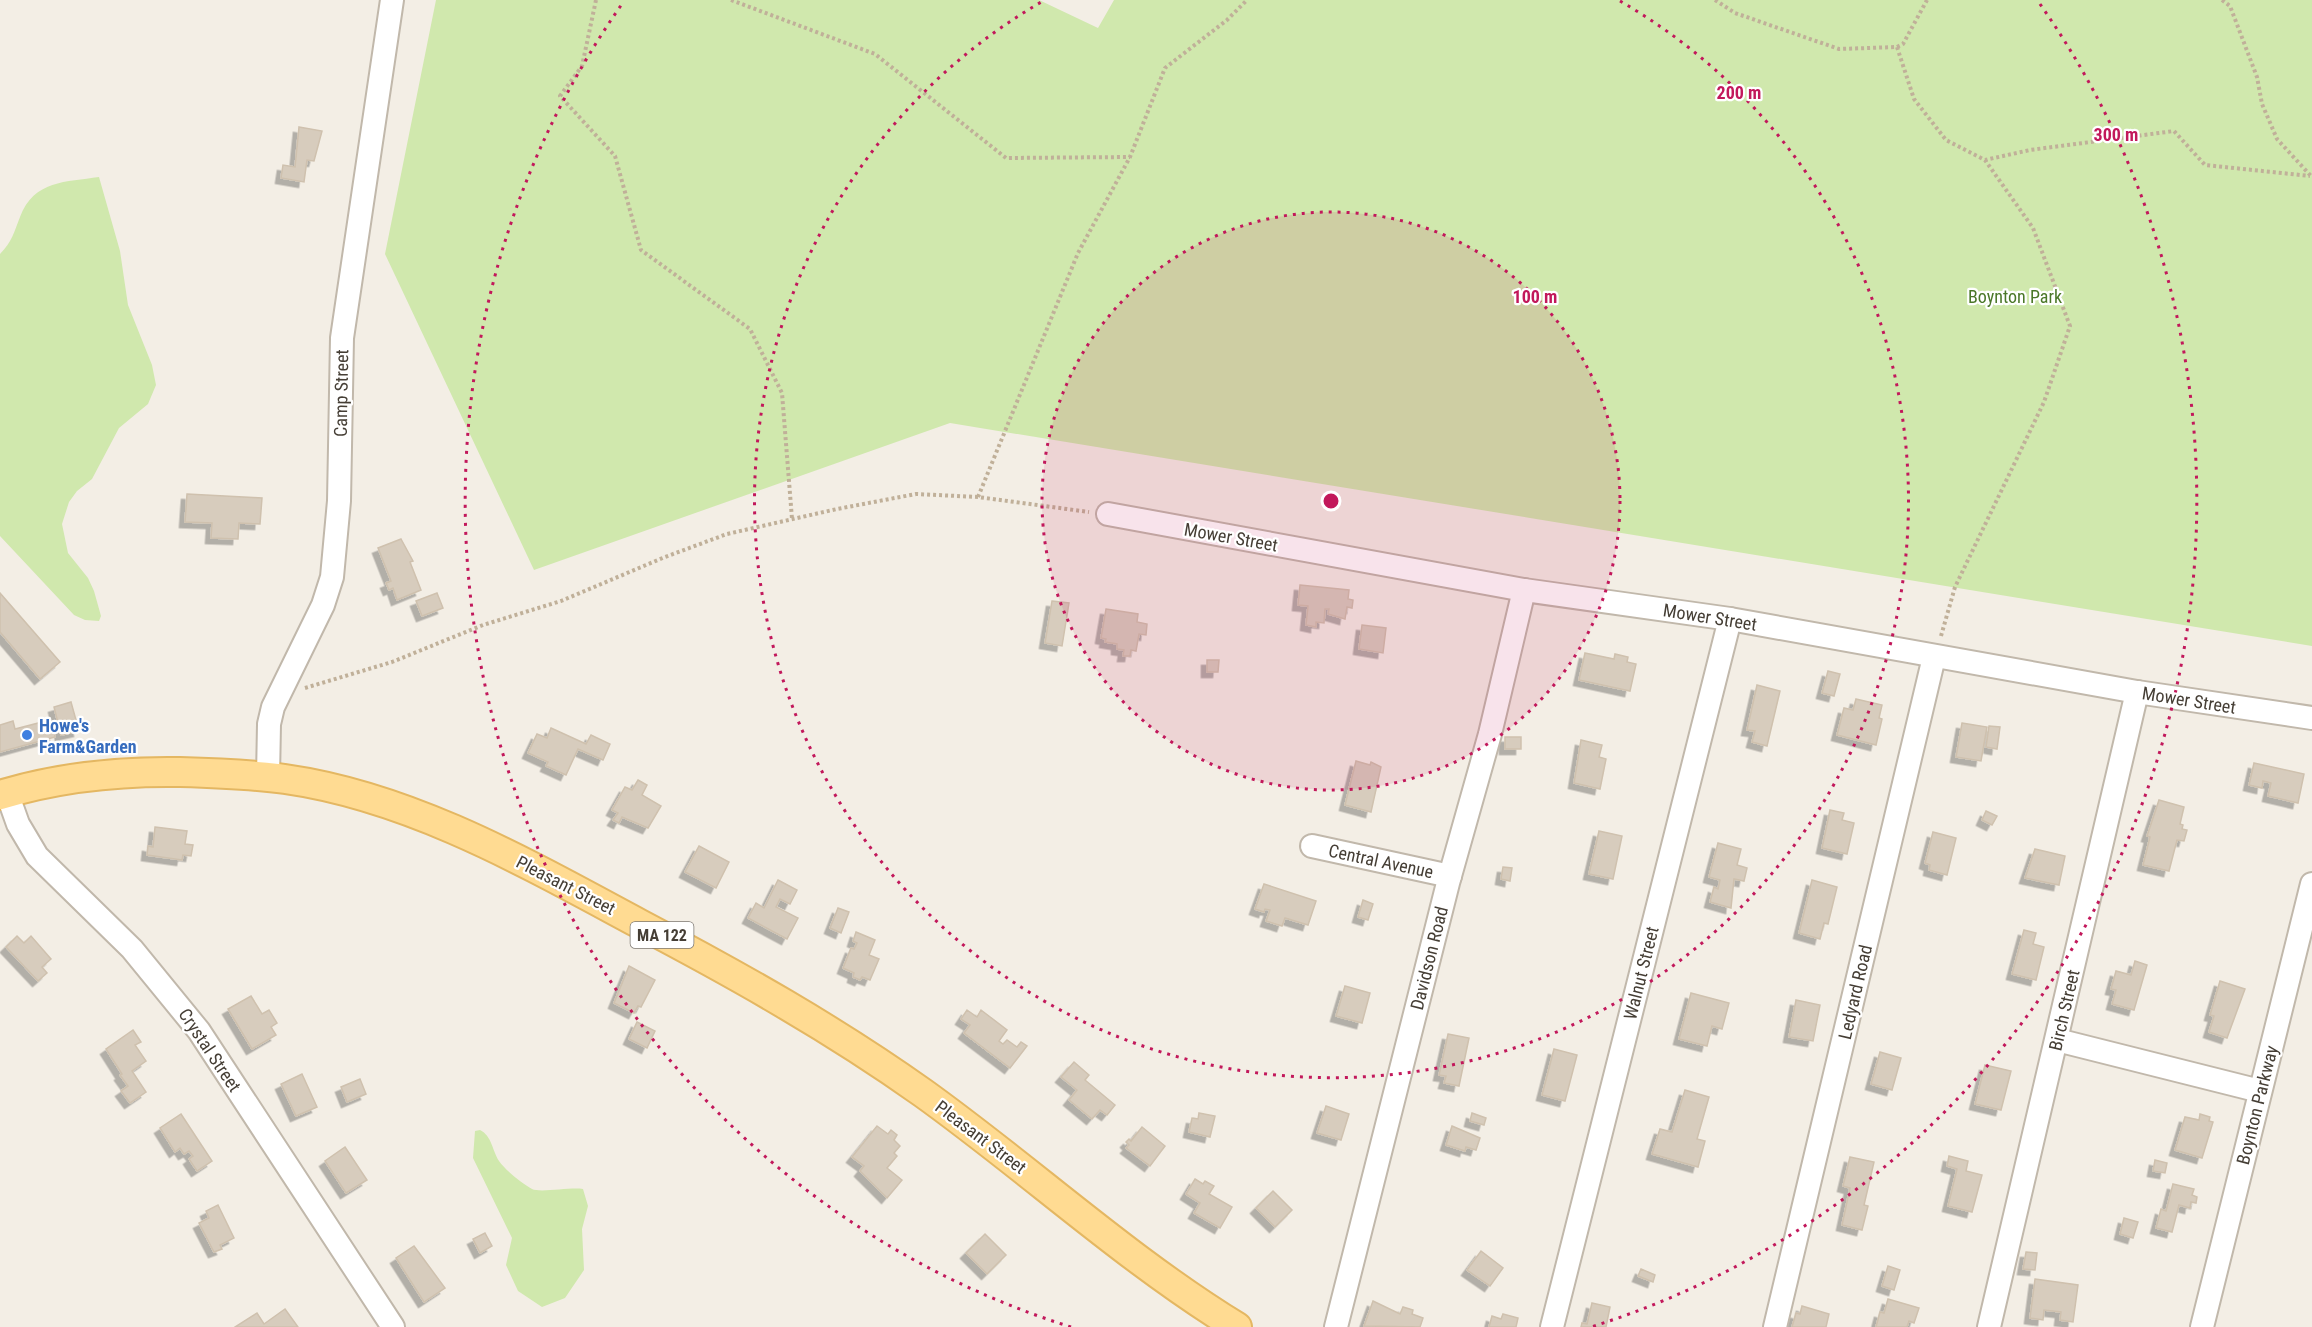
<svg xmlns="http://www.w3.org/2000/svg" width="2312" height="1327" font-family="'Roboto Condensed',sans-serif">
<style>
.green{fill:#d0e8ad}
.building{fill:#d7ccbd;stroke:#cfc1ae;stroke-width:1.5;filter:url(#shadow)}
.lines{fill:none;stroke-linecap:round;stroke-linejoin:round}
.minor-casing{stroke:#c1b8ab;stroke-width:26}
.major-casing{stroke:#e4b762;stroke-width:32}
.path{stroke:#c0b099;stroke-width:4;stroke-dasharray:3 3;stroke-linecap:butt}
.minor{stroke:#fff;stroke-width:22}
.major{stroke:#ffdb92;stroke-width:28}
.ring{fill:none;stroke:#c2185b;stroke-width:3;stroke-dasharray:3 6}
.shop-dot{fill:#3f7fe0;stroke:#fff;stroke-width:2}
.labels{text-anchor:middle;dominant-baseline:central;stroke-width:4.5;stroke-linejoin:round;paint-order:stroke}
.shield{fill:#fff;stroke:#7d7872;stroke-width:1.5}
.shield-label{font-size:16px;font-weight:bold;fill:#453e35}
.park-label{font-size:18px;fill:#4a7728;stroke:#fff}
.street-label{font-size:18px;fill:#453e35;stroke:#fff}
.shop-label{font-size:18px;font-weight:bold;fill:#366cbe;stroke:#fff;text-anchor:start}
.centre{fill:#c2185b;stroke:#fff;stroke-width:3}
.ring-label{font-size:18px;text-anchor:middle;font-weight:bold;fill:#c2185b;stroke:#fff;stroke-width:4.5;stroke-linejoin:round;paint-order:stroke}
</style>
<defs>
<filter id="shadow"><feDropShadow dx="-5.5" dy="5.5" stdDeviation="0" flood-color="#0004"/></filter>
</defs>
<rect width="100%" height="100%" fill="#f3eee5"/>
<g class="green">
<polygon points="436,0 1039,0 1098,28 1114,0 2312,0 2312,646 950,423 534,570 385,254"/>
<path d="M99,177L120,251L128,305L152,365L156,385L148,404L119,428L92,479L77,491L69,502L62,524L68,553L88,578L94,591L101,616L99,621L85,620L74,615L0,536V254C12,242 14,232 20,217C34,180 66,182 99,177Z"/>
<path d="M480,1130C492,1136 492,1150 499,1161C505,1170 523,1184 532,1189C540,1193 570,1187 583,1189L588,1206L582,1229L584,1270L565,1298L542,1307L518,1291L506,1265L512,1238L473,1158L475,1131Z"/>
</g>
<g class="building">
<polygon points="299,127 322,131 314,161 307,160 304,182 281,178 283,165 295,167"/>
<polygon points="187,494 262,498 260,524 239,523 238,539 211,538 212,523 185,522"/>
<polygon points="401,539 413,561 410,562 421,590 397,600 393,588 389,590 386,583 391,581 378,548"/>
<polygon points="1300,585 1349,590 1348,599 1353,600 1352,608 1347,607 1345,619 1328,614 1329,609 1325,609 1324,623 1316,622 1316,627 1306,625 1308,606 1298,605"/>
<polygon points="0,593 60,662 40,679 0,632"/>
<polygon points="437,593 443,608 422,616 416,601"/>
<polygon points="1052,601 1069,603 1062,646 1045,643"/>
<polygon points="1106,609 1138,614 1137,622 1147,624 1146,635 1139,634 1136,651 1131,650 1130,656 1123,656 1124,650 1117,649 1117,644 1105,642 1106,639 1101,638"/>
<polygon points="1362,625 1386,628 1383,653 1359,649"/>
<polygon points="1585,653 1614,659 1615,654 1628,657 1627,662 1636,664 1630,691 1579,680"/>
<polygon points="1207,660 1219,660 1218,672 1207,672"/>
<polygon points="1828,671 1840,674 1834,696 1822,693"/>
<polygon points="1757,685 1780,691 1767,746 1752,742 1755,731 1747,730"/>
<polygon points="1856,699 1882,705 1879,718 1882,719 1876,745 1837,735 1844,708 1853,710"/>
<polygon points="71,702 79,731 61,735 54,707"/>
<polygon points="13,721 15,729 46,721 49,733 54,731 55,737 0,752 0,725"/>
<polygon points="1962,723 1987,727 1981,761 1956,757"/>
<polygon points="1989,726 2000,727 1997,749 1986,747"/>
<polygon points="551,728 586,744 591,735 610,744 603,760 578,749 566,775 546,766 548,762 528,753 537,734 547,738"/>
<rect x="1505" y="737" width="16" height="12"/>
<polygon points="1581,740 1602,745 1599,757 1606,759 1600,789 1574,783"/>
<polygon points="1356,761 1370,765 1371,762 1381,767 1371,812 1345,805"/>
<polygon points="2254,763 2304,774 2298,803 2268,796 2271,783 2263,781 2262,788 2249,785"/>
<polygon points="638,780 647,785 642,795 661,806 648,828 622,817 619,823 613,820 618,813 612,810 625,787 632,790"/>
<polygon points="2159,800 2184,807 2180,824 2183,825 2182,829 2187,830 2184,841 2177,840 2169,871 2143,865 2150,837 2147,836"/>
<polygon points="1830,810 1844,813 1842,820 1854,823 1847,854 1822,848"/>
<polygon points="1986,811 1997,816 1992,825 1982,820"/>
<polygon points="155,827 187,831 185,844 193,845 191,856 183,855 182,860 147,855 148,846 153,847"/>
<polygon points="1599,831 1622,836 1613,879 1589,874"/>
<polygon points="1933,832 1956,838 1947,875 1929,870 1930,865 1925,863"/>
<polygon points="1718,843 1741,849 1737,865 1747,868 1744,881 1734,879 1731,908 1710,902 1714,887 1718,889 1720,880 1709,877"/>
<polygon points="699,846 729,862 716,888 685,872"/>
<polygon points="2035,849 2065,856 2059,885 2025,878"/>
<polygon points="1503,867 1512,868 1510,881 1501,879"/>
<polygon points="778,880 797,890 790,904 780,899 776,907 798,918 787,939 748,918 756,903 764,908"/>
<polygon points="1812,880 1837,887 1828,924 1824,923 1820,939 1799,933"/>
<polygon points="1264,884 1316,901 1308,925 1285,918 1282,926 1266,921 1270,910 1265,909 1264,912 1255,909"/>
<polygon points="1363,900 1373,904 1368,920 1358,917"/>
<polygon points="838,908 849,912 841,933 830,928"/>
<polygon points="2024,930 2036,933 2033,944 2044,947 2036,980 2012,974"/>
<polygon points="856,932 875,940 869,955 879,959 870,980 862,977 860,980 853,977 854,973 843,968 851,948 854,949 857,943 853,941"/>
<polygon points="17,936 24,943 31,936 51,959 42,967 47,973 38,981 6,947"/>
<polygon points="2135,961 2147,965 2134,1010 2112,1004 2116,990 2111,989 2116,971 2131,975"/>
<polygon points="629,966 655,980 641,1007 638,1006 634,1013 614,1003"/>
<polygon points="2220,981 2245,989 2227,1038 2209,1032 2214,1016 2210,1015"/>
<polygon points="1345,986 1370,993 1362,1023 1336,1016"/>
<polygon points="1691,993 1729,1003 1722,1029 1712,1026 1707,1046 1679,1039"/>
<polygon points="251,996 262,1014 269,1010 277,1023 271,1027 276,1035 252,1049 228,1009"/>
<polygon points="1796,1000 1820,1005 1813,1041 1789,1037"/>
<polygon points="967,1010 977,1017 981,1010 1007,1030 999,1041 1003,1044 1007,1040 1017,1047 1021,1042 1027,1046 1010,1068 964,1033 970,1025 961,1019"/>
<polygon points="637,1022 655,1031 647,1048 629,1039"/>
<polygon points="133,1030 141,1042 135,1045 146,1061 132,1071 146,1092 130,1103 121,1091 128,1086 120,1075 122,1074 106,1049"/>
<polygon points="1448,1034 1469,1038 1459,1086 1444,1083 1446,1076 1439,1075"/>
<polygon points="1554,1049 1577,1055 1565,1101 1542,1095"/>
<polygon points="1880,1052 1901,1058 1892,1090 1871,1084"/>
<polygon points="1074,1062 1089,1075 1085,1080 1115,1105 1107,1115 1100,1110 1092,1119 1069,1100 1077,1090 1061,1077"/>
<polygon points="1985,1065 2011,1071 2001,1110 1975,1104"/>
<polygon points="302,1074 317,1107 296,1116 281,1084"/>
<polygon points="360,1079 366,1094 347,1102 341,1087"/>
<polygon points="1685,1090 1709,1097 1697,1139 1705,1141 1698,1167 1652,1154 1660,1129 1672,1132"/>
<polygon points="1326,1106 1349,1114 1341,1140 1317,1133"/>
<polygon points="1199,1113 1215,1116 1210,1137 1189,1132 1192,1118 1198,1119"/>
<polygon points="1472,1113 1486,1118 1484,1125 1470,1121"/>
<polygon points="181,1114 212,1161 197,1171 189,1159 193,1156 189,1151 184,1154 180,1148 175,1152 160,1128"/>
<polygon points="2200,1114 2210,1117 2209,1121 2213,1122 2202,1158 2175,1150 2185,1117 2199,1120"/>
<polygon points="877,1126 888,1134 891,1130 897,1135 894,1140 900,1146 894,1153 897,1156 887,1168 902,1180 887,1198 860,1171 864,1166 852,1157"/>
<polygon points="1452,1126 1480,1138 1476,1150 1466,1147 1465,1151 1446,1145"/>
<polygon points="1142,1127 1165,1146 1150,1166 1126,1148 1129,1145 1126,1142 1129,1139 1131,1141"/>
<polygon points="345,1147 367,1180 346,1193 325,1161"/>
<polygon points="1949,1156 1968,1161 1966,1171 1982,1175 1972,1212 1948,1206 1957,1169 1947,1166"/>
<polygon points="1850,1157 1874,1162 1864,1205 1868,1206 1862,1230 1842,1225 1850,1188 1843,1186"/>
<polygon points="2155,1160 2167,1163 2165,1173 2153,1171"/>
<polygon points="1195,1179 1203,1184 1205,1181 1214,1186 1209,1194 1232,1207 1220,1228 1194,1213 1200,1203 1186,1194"/>
<polygon points="2173,1184 2194,1189 2192,1195 2197,1197 2196,1203 2191,1202 2190,1208 2179,1205 2172,1232 2156,1228 2161,1209 2166,1211"/>
<polygon points="1273,1191 1292,1210 1275,1227 1256,1208"/>
<polygon points="218,1205 234,1238 220,1245 222,1249 214,1252 199,1223 209,1218 206,1211"/>
<polygon points="2124,1218 2138,1222 2133,1238 2120,1234"/>
<polygon points="485,1233 492,1246 480,1253 473,1239"/>
<polygon points="985,1234 1006,1255 987,1274 966,1253"/>
<polygon points="414,1246 445,1288 424,1302 396,1258"/>
<polygon points="1481,1251 1503,1268 1490,1286 1467,1270"/>
<polygon points="2026,1252 2037,1253 2035,1270 2023,1269"/>
<polygon points="1888,1266 1900,1270 1894,1290 1882,1286"/>
<polygon points="1641,1269 1655,1275 1653,1282 1638,1276"/>
<polygon points="2035,1279 2078,1285 2073,1322 2060,1320 2061,1312 2044,1310 2043,1320 2030,1318"/>
<polygon points="1888,1299 1919,1308 1914,1323 1909,1321 1907,1327 1876,1327 1880,1312 1884,1313"/>
<polygon points="1373,1301 1400,1314 1403,1307 1413,1310 1412,1314 1423,1318 1420,1327 1364,1326"/>
<polygon points="1592,1303 1610,1307 1606,1327 1581,1327 1582,1323 1587,1324"/>
<polygon points="1802,1306 1829,1314 1826,1327 1792,1327 1796,1313 1800,1314"/>
<polygon points="285,1309 298,1327 235,1327 257,1313 264,1324"/>
<polygon points="1503,1314 1518,1318 1516,1327 1489,1327 1492,1316 1501,1319"/>
</g>
<g class="lines">
<defs>
<g id="minor">
<polyline points="1108,514 1524,590 1730,619 2137,692 2312,718"/>
<polyline points="268,777 269,724 273,707 323,605 332,577 339,501 342,338 392,0"/>
<polyline points="7,793 18,824 37,856 132,949 199,1031 393,1327"/>
<polyline points="1312,846 1450,876"/>
<polyline points="2057,1040 2260,1091"/>
<polyline points="1336,1327 1448,883 1490,734 1524,590"/>
<polyline points="1552,1327 1730,619"/>
<polyline points="1775,1327 1934,657"/>
<polyline points="1989,1327 2137,692"/>
<polyline points="2202,1327 2312,884"/>
</g>
<path id="major" d="M0,795C59,777 119,771 180,772C215,773 250,774 285,779C412,797 528,864 640,924C737,975 833,1029 923,1093C1029,1169 1126,1259 1237,1327"/>
</defs>
<use href="#minor" class="minor-casing"/>
<use href="#major" class="major-casing"/>
<g class="path">
<polyline points="596,0 582,66 560,96 615,156 641,250 750,329 782,393 792,519"/>
<polyline points="731,0 875,54 1006,158 1130,157"/>
<polyline points="1715,0 1735,13 1839,49 1897,47 1914,99 1946,140 1985,160 2030,150 2174,131 2205,165 2310,176"/>
<polyline points="2222,0 2230,6 2257,77 2262,104 2277,139 2311,176"/>
<polyline points="1897,47 1903,44 1927,0"/>
<polyline points="978,497 1078,253 1130,157 1165,68 1227,20 1247,0"/>
<polyline points="1941,636 1955,587 2044,402 2070,326 2033,228 1985,160"/>
<polyline points="305,688 392,662 483,625 561,601 665,557 727,534 837,509 916,494 978,497 1089,512"/>
</g>
<use href="#minor" class="minor"/>
<use href="#major" class="major"/>
</g>
<circle cx="1331" cy="501" r="289" fill="#c2185b" fill-opacity=".12"/>
<g class="ring">
<circle cx="1331" cy="501" r="289"/>
<path d="M1620 1A577 577 0 1 1 1043 1"/>
<path d="M1071 1327A866 866 0 0 1 622 4M2040 4A866 866 0 0 1 1591 1327"/>
</g>
<circle class="shop-dot" cx="27" cy="735" r="6"/>
<g class="labels">
<rect class="shield" x="630.5" y="922" width="63" height="26" rx="4.5"/>
<g class="shield-label">
<text x="662" y="935">MA 122</text>
</g>
<g class="park-label">
<text x="2015" y="296">Boynton Park</text>
</g>
<g class="street-label">
<text transform="translate(341 393) rotate(-89)">Camp Street</text>
<text transform="translate(1231 537) rotate(10)">Mower Street</text>
<text transform="translate(1710 617) rotate(9)">Mower Street</text>
<text transform="translate(2189 700) rotate(9)">Mower Street</text>
<text transform="translate(1381 861) rotate(12)">Central Avenue</text>
<text transform="translate(566 885) rotate(27)">Pleasant Street</text>
<text transform="translate(1429 958) rotate(-76)">Davidson Road</text>
<text transform="translate(1641 973) rotate(-76)">Walnut Street</text>
<text transform="translate(1855 992) rotate(-77)">Ledyard Road</text>
<text transform="translate(2064 1010) rotate(-77)">Birch Street</text>
<text transform="translate(210 1050) rotate(56)">Crystal Street</text>
<text transform="translate(2257 1105) rotate(-76)">Boynton Parkway</text>
<text transform="translate(981 1137) rotate(37)">Pleasant Street</text>
</g>
<g class="shop-label">
<text x="39" y="725">Howe's<tspan x="39" dy="21">Farm&amp;Garden</tspan></text>
</g>
</g>
<circle cx="1331" cy="501" r="9" class="centre"/>
<g class="ring-label">
<text x="1739" y="99">200 m</text>
<text x="2116" y="141">300 m</text>
<text x="1535" y="303">100 m</text>
</g>
</svg>
